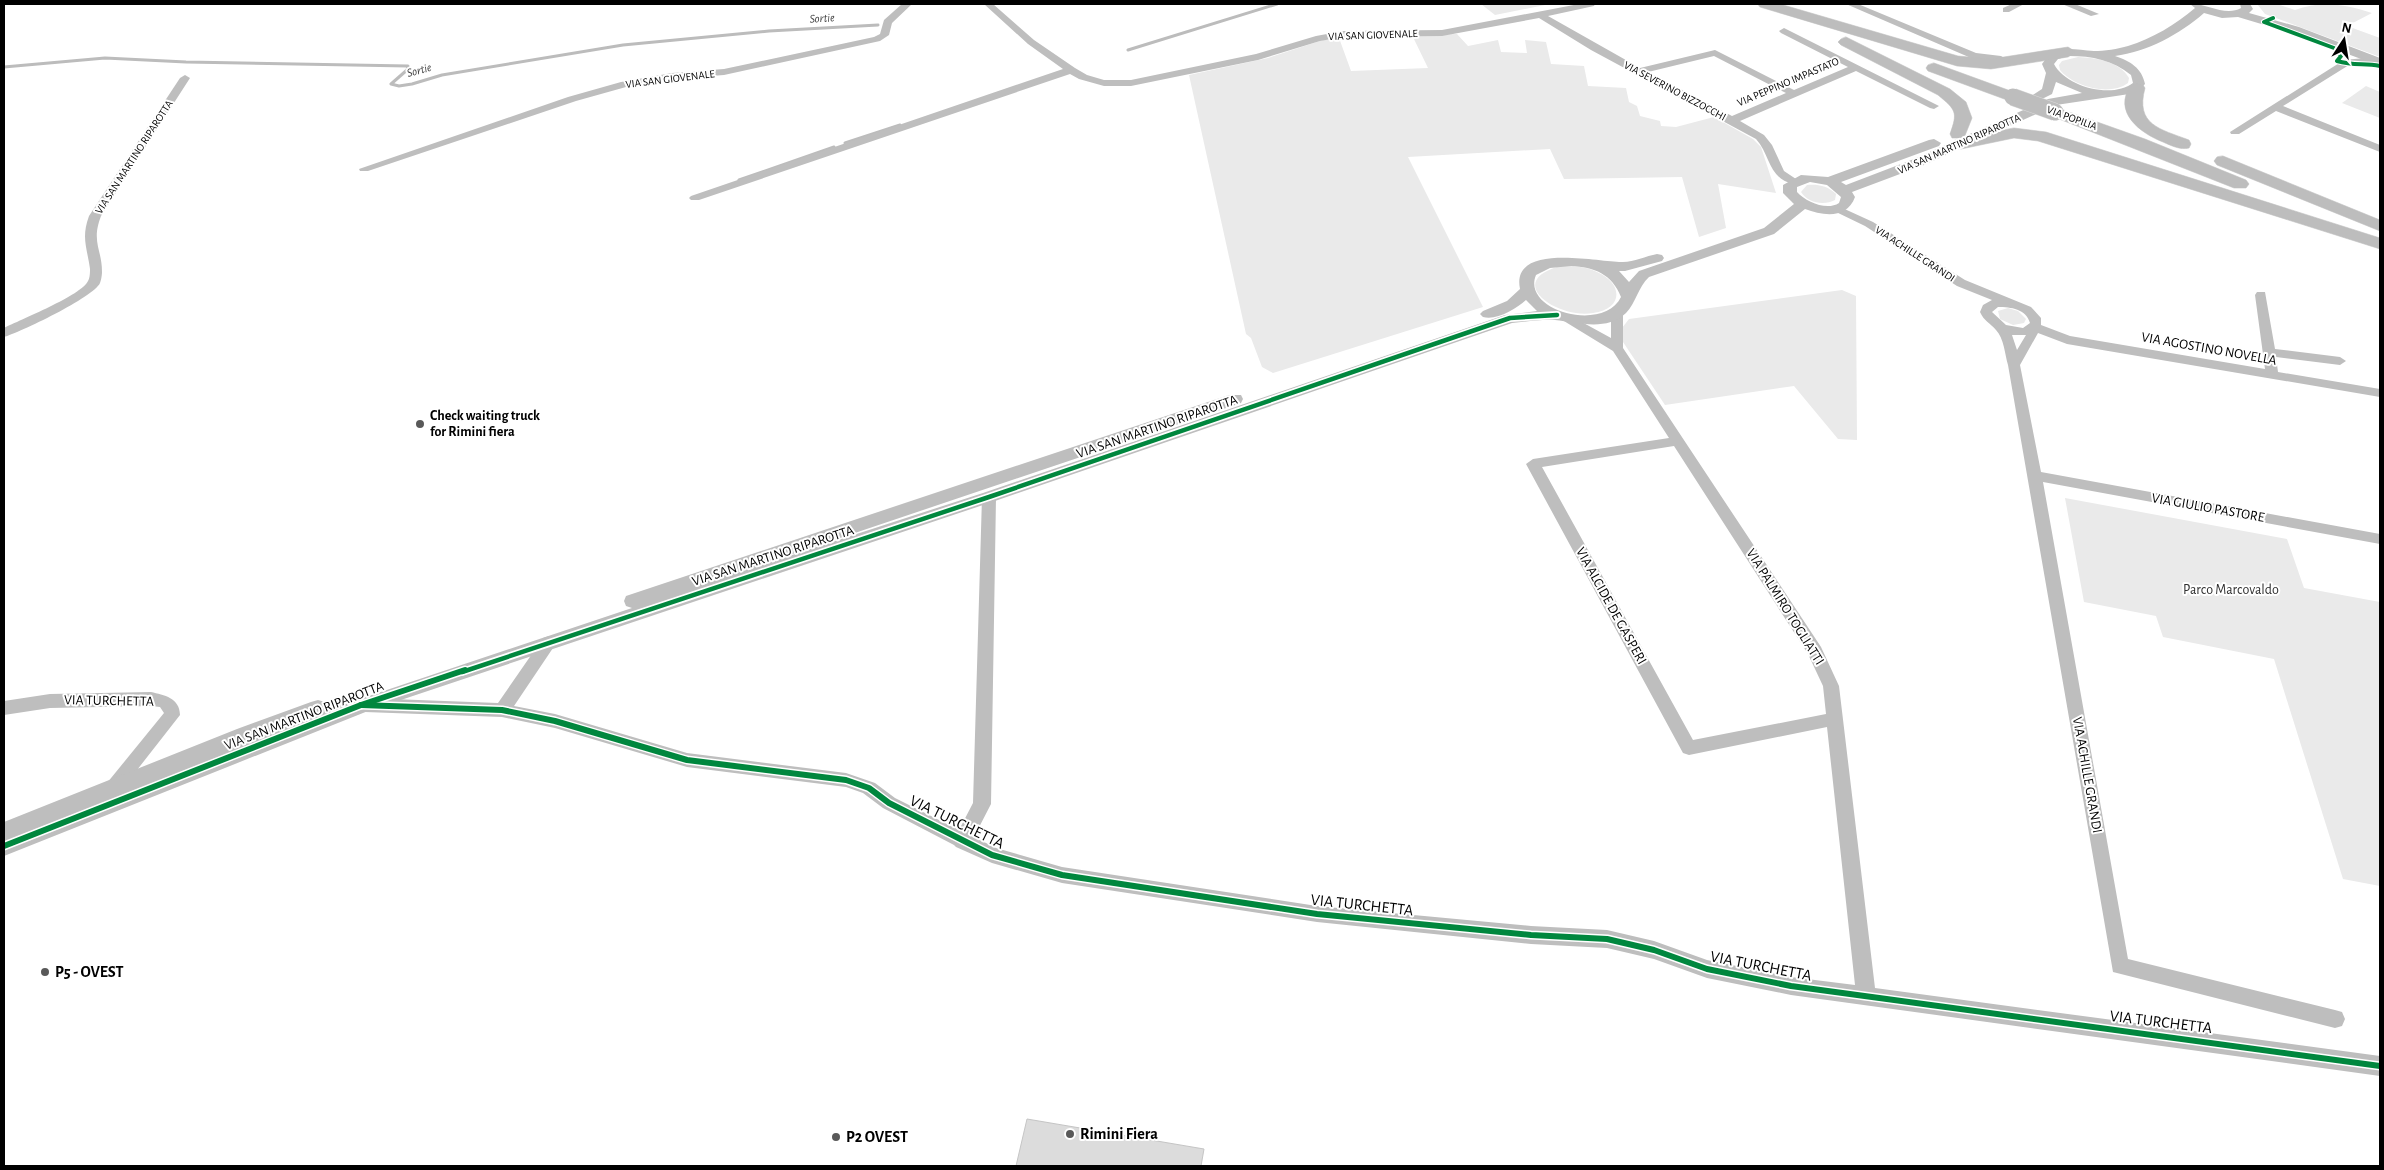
<svg xmlns="http://www.w3.org/2000/svg" width="2384" height="1170" font-family="'Alegreya Sans',sans-serif">
<style>
.green{fill:#eaeaea}
.lines{fill:none;stroke-linecap:round;stroke-linejoin:round}
.stream{stroke:#bcbcbc;stroke-width:3}
.building{fill:#dcdcdc;stroke:#c5c5c5}
.primary-casing{stroke:#dbdbdb;stroke-width:1}
.minor{fill:#bebebe;fill-rule:evenodd}
.tertiary{fill:#bebebe;fill-rule:evenodd}
.primary{fill:#bdbdbd;fill-rule:evenodd}
.primary-bridge-casing{stroke:#dbdbdb;stroke-width:18;stroke-linecap:butt}
.primary-bridge{stroke:#bdbdbd;stroke-width:17}
.cycleway-far2-casing{stroke:#fff;stroke-width:6}
.cycleway-far1-casing{stroke:#fff;stroke-width:8}
.cycleway-casing{stroke:#fff;stroke-width:9}
.cycleway-far2{stroke:#00873e;stroke-width:4}
.cycleway-far1{stroke:#00873e;stroke-width:4.5}
.cycleway{stroke:#00873e;stroke-width:6}
.poi-dot{fill:#595959;stroke:#fff;stroke-width:2}
.labels{text-anchor:middle;dominant-baseline:central;stroke-width:4;stroke-linejoin:round;paint-order:stroke}
.far-street-label{font-size:11px;fill:#000;stroke:#fff}
.far-water-label{font-size:12px;font-style:italic;fill:#404040;stroke:#fff}
.street-label{font-size:14px;fill:#000;stroke:#fff}
.poi-label{font-size:14px;font-weight:bold;fill:#000;stroke:#fff;text-anchor:start}
.park-label{font-size:14px;fill:#2f2f2f;stroke:#fff}
.near-street-label{font-size:16px;fill:#000;stroke:#fff}
.near-poi-label{font-size:16px;font-weight:bold;fill:#000;stroke:#fff;text-anchor:start}
</style>
<rect width="100%" height="100%" fill="#fff"/>
<g class="green">
<polygon points="1481,4 1550,4 1495,15"/>
<path d="M2257,4H2277L2295,10C2320,0 2346,4 2372,13L2347,26L2380,38V57L2265,14Z"/>
<polygon points="1457,34 1468,46 1498,40 1501,52 1527,53 1525,40 1546,42 1551,64 1584,66 1588,86 1626,88 1629,102 1637,106 1640,116 1660,121 1661,126 1676,127 1714,117 1753,139 1761,147 1776,193 1718,184 1726,228 1699,237 1682,177 1564,179 1550,149 1408,157 1483,307 1273,373 1262,367 1251,338 1246,334 1189,75 1268,58 1323,40 1339,38 1351,71 1428,68 1412,35"/>
<path d="M2078,57C2096,58 2119,61 2129,78L2128,83C2109,97 2073,86 2060,70L2059,65L2062,61Z"/>
<polygon points="2366,86 2380,92 2380,118 2342,103"/>
<path d="M1807,185C1818,184 1828,186 1836,194L1835,200C1824,206 1808,203 1801,192Z"/>
<path d="M1560,266C1573,266 1585,266 1597,272C1624,284 1623,309 1593,313C1557,319 1503,282 1560,266Z"/>
<polygon points="1842,290 1856,296 1857,440 1838,439 1794,386 1665,405 1623,342 1622,328 1629,319"/>
<polygon points="2008,308 2018,311 2026,319 2024,323 2013,325 2000,319 1998,311"/>
<polygon points="2065,498 2287,539 2304,588 2380,602 2380,886 2343,879 2274,659 2163,637 2156,616 2084,602"/>
</g>
<g class="lines">
<g class="stream">
<polyline points="1128,50 1277,4"/>
<polyline points="4,67 105,58 186,62 408,66 407,70 391,84 399,86 412,84 442,75 623,45 769,31 878,25"/>
<polyline points="845,143 900,125"/>
<polyline points="739,180 834,147"/>
</g>
</g>
<polygon class="building" points="1027,1119 1204,1149 1201,1166 1016,1166"/>
<g class="lines">
<defs>
<g id="primary">
<polygon points="1758,4 1780,4 1958,56 1991,59 2068,47 2076,52 2068,57 1991,69 1957,66 1760,7"/>
<path d="M1846,37L1950,89L1966,102L1972,118L1964,138H1952L1950,134C1958,112 1956,110 1938,95L1841,45L1838,42L1841,39Z"/>
<polygon points="1934,63 2019,94 2021,97 2019,100 2007,100 1928,71 1926,68 1928,65"/>
<path d="M2137,83L2143,85L2145,88C2135,125 2160,129 2189,140L2191,144L2189,148C2180,150 2172,146 2163,142C2140,133 2112,112 2131,85Z"/>
<polygon points="2055,107 2145,139 2246,180 2249,184 2246,188 2234,188 2049,115 2047,112 2049,109"/>
<polygon points="2014,128 2046,132 2380,238 2380,249 2038,141 2014,138 1961,149 1955,148 1953,144 1955,140"/>
<polygon points="2223,156 2380,220 2380,231 2217,165 2214,161 2217,157"/>
</g>
</defs>
<use href="#primary" class="primary-casing"/>
<g class="minor">
<polygon points="902,4 912,4 892,23 889,35 880,41 724,75 672,79 626,87 576,101 368,171 360,171 359,169 568,97 621,82 672,73 724,69 874,37 880,34 884,20"/>
<path d="M984,4H993L1034,40L1075,68L1087,75L1104,80H1131L1256,54L1316,36L1343,31L1442,30L1579,4H1595L1594,6L1548,16L1640,68L1715,50L1794,90L1848,67L1781,33L1779,31L1784,28L1939,106L1934,109L1930,108L1856,71L1740,121L1764,135L1772,145L1784,171L1799,181L1793,184C1768,178 1771,156 1756,139L1591,50L1539,18L1442,36L1343,37L1320,41L1258,60L1131,86H1104L1079,79L1070,74L699,200H691L689,198L691,196L1063,69L1028,44ZM1714,56L1786,93L1732,116L1648,72Z"/>
<polygon points="1846,4 1858,4 1976,53 2001,56 2006,59 2001,62 1971,58"/>
<polygon points="2012,4 2024,4 2009,12 2003,12 2003,8"/>
<polygon points="2062,4 2075,4 2099,14 2091,16"/>
<polygon points="2375,57 2380,60 2378,62 2349,65 2283,106 2380,145 2380,152 2276,111 2239,134 2231,134 2230,132 2344,60"/>
<path d="M185,75L190,78L101,216C91,242 102,249 102,272C102,275 101,281 100,283C94,297 19,333 4,337V328C20,320 82,295 88,281C90,278 90,272 90,269C87,247 81,238 89,216L180,78Z"/>
<path d="M1838,206L1873,222L1965,280L2031,307L2041,318V325L2070,336L2265,369L2255,295L2257,292H2265L2275,349L2340,357L2346,361L2340,365L2276,357L2278,372L2380,389V397L2067,344L2038,333L2020,365L2041,472L2380,534V544L2043,482L2128,959L2335,1010L2342,1012L2345,1019L2342,1026L2335,1028L2113,972L2008,365C2005,355 2004,338 1996,330C1990,323 1984,321 1980,312L1983,305L1992,300L1957,286L1865,226L1834,211V207ZM1998,307C2011,307 2026,309 2030,323L2023,328L2006,325L1992,312ZM2012,335H2026L2017,350Z"/>
<path d="M1617,309L1623,313V348L1821,647L1839,686L1875,988L2380,1056V1076L1791,995L1707,978L1654,959L1607,948L1531,944L1317,922L1062,883L992,863L956,847L954,845L883,808L863,793L846,787L687,767L555,728L502,717L365,712L359,710L357,705L359,700L365,698L498,703L543,638L549,636L555,638L557,642L514,706L555,714L687,753L846,773L875,783L895,798L959,830L973,803L982,497L984,493H994L996,497L991,804L974,837L996,848L1062,867L1317,906L1531,926L1607,930L1654,941L1707,960L1791,977L1855,985L1827,727L1689,755L1683,753L1526,464L1533,459L1669,438L1613,351L1559,318L1561,315H1569L1611,338V313ZM1674,446L1808,654L1823,686L1826,714L1693,740L1542,467Z"/>
<path d="M151,692C164,695 180,698 180,715L119,793L113,795L107,793L104,788L107,783L164,713L160,707L151,706L50,708L4,715V701L50,694Z"/>
</g>
<path class="tertiary" d="M2190,4C2207,3 2225,17 2241,8L2240,4H2250L2253,9L2249,13L2299,27L2380,58V66L2291,33L2238,17L2222,18L2204,13C2180,34 2147,52 2115,56C2130,61 2142,68 2145,84L2136,93L2056,105L1924,165L1852,192L1855,197C1847,219 1824,216 1805,209L1774,234L1649,277C1638,287 1636,303 1626,313C1606,332 1577,322 1555,320C1541,319 1525,322 1512,323L995,501L368,711L4,856V822L237,729L311,702L318,700L325,702L327,710L632,608L626,606L624,601L626,596L1229,395H1241L1243,399L1241,403L730,575L983,493L1505,315L1537,311L1526,300C1516,309 1496,321 1483,317L1480,314L1483,311L1507,301L1520,289C1510,241 1601,263 1623,262C1634,262 1646,256 1657,254L1662,255L1664,258L1662,261L1625,271H1619L1629,282L1639,271L1764,228L1794,204L1783,193V185L1801,175L1828,177L1929,140L1934,139L1941,143L1939,146L1841,182L1846,185L1914,159L2048,99L2082,93L2056,82L2052,94L2028,106L2022,102L2042,89L2046,73L2042,64C2057,43 2072,50 2094,51C2104,51 2118,49 2128,46C2152,39 2176,24 2195,8ZM2069,56C2092,56 2113,60 2131,75L2133,83C2112,99 2066,87 2054,64L2058,59ZM1810,182L1827,185L1841,197L1839,203C1827,211 1806,202 1797,192V187ZM1571,266C1594,267 1612,274 1621,297C1604,333 1521,311 1536,275L1550,268Z"/>
<use href="#primary" class="primary"/>
<defs>
<polyline id="primary-bridge" points="2013,97 2055,112"/>
</defs>
<use href="#primary-bridge" class="primary-bridge-casing"/>
<use href="#primary-bridge" class="primary-bridge"/>
<defs>
<path id="cycleway-far2" d="M2273,18L2264,22L2334,48L2341,56L2337,61C2354,66 2363,63 2380,66"/>
<polyline id="cycleway-far1" points="462,672 989,497 1510,318 1557,315"/>
<g id="cycleway">
<polyline points="361,705 502,710 555,721 687,760 846,780 869,788 889,803 992,855 1062,875 1317,914 1531,935 1607,939 1654,950 1707,969 1791,986 2380,1066"/>
<polyline points="4,846 361,705 465,670"/>
</g>
</defs>
<use href="#cycleway-far2" class="cycleway-far2-casing"/>
<use href="#cycleway-far1" class="cycleway-far1-casing"/>
<use href="#cycleway" class="cycleway-casing"/>
<use href="#cycleway-far2" class="cycleway-far2"/>
<use href="#cycleway-far1" class="cycleway-far1"/>
<use href="#cycleway" class="cycleway"/>
</g>
<g class="poi-dot">
<circle cx="420" cy="424" r="5"/>
<circle cx="45" cy="972" r="5"/>
<circle cx="1070" cy="1134" r="5"/>
<circle cx="836" cy="1137" r="5"/>
</g>
<g class="labels">
<g class="far-street-label">
<text transform="translate(1373 35) rotate(-2)">VIA SAN GIOVENALE</text>
<text transform="translate(670 79) rotate(-7)">VIA SAN GIOVENALE</text>
<text transform="translate(1788 82) rotate(-23)">VIA PEPPINO IMPASTATO</text>
<text transform="translate(1675 91) rotate(28)">VIA SEVERINO BIZZOCCHI</text>
<text transform="translate(2072 118) rotate(20)">VIA POPILIA</text>
<text transform="translate(1959 144) rotate(-24)">VIA SAN MARTINO RIPAROTTA</text>
<text transform="translate(134 157) rotate(-57)">VIA SAN MARTINO RIPAROTTA</text>
<text transform="translate(1915 254) rotate(33)">VIA ACHILLE GRANDI</text>
</g>
<g class="far-water-label">
<text transform="translate(822 18) rotate(-3)">Sortie</text>
<text transform="translate(419 70) rotate(-15)">Sortie</text>
</g>
<g class="street-label">
<text transform="translate(2209 349) rotate(10)">VIA AGOSTINO NOVELLA</text>
<text transform="translate(1157 427) rotate(-19)">VIA SAN MARTINO RIPAROTTA</text>
<text transform="translate(2208 508) rotate(10)">VIA GIULIO PASTORE</text>
<text transform="translate(773 556) rotate(-18)">VIA SAN MARTINO RIPAROTTA</text>
<text transform="translate(1611 606) rotate(61)">VIA ALCIDE DE GASPERI</text>
<text transform="translate(1785 607) rotate(58)">VIA PALMIRO TOGLIATTI</text>
<text transform="translate(109 701) rotate(1)">VIA TURCHETTA</text>
<text transform="translate(304 716) rotate(-21)">VIA SAN MARTINO RIPAROTTA</text>
<text transform="translate(2087 775) rotate(80)">VIA ACHILLE GRANDI</text>
</g>
<g class="poi-label">
<text x="430" y="416">Check waiting truck<tspan x="430" dy="16">for Rimini fiera</tspan></text>
</g>
<g class="park-label">
<text x="2231" y="590">Parco Marcovaldo</text>
</g>
<g class="near-street-label">
<text transform="translate(957 822) rotate(26)">VIA TURCHETTA</text>
<text transform="translate(1362 905) rotate(6)">VIA TURCHETTA</text>
<text transform="translate(1761 966) rotate(11)">VIA TURCHETTA</text>
<text transform="translate(2161 1022) rotate(7)">VIA TURCHETTA</text>
</g>
<g class="near-poi-label">
<text x="55" y="972">P5 - OVEST</text>
<text x="1080" y="1134">Rimini Fiera</text>
<text x="846" y="1137">P2 OVEST</text>
</g>
</g>
<rect width="2384" height="1170" fill="none" stroke="#000000" stroke-width="10"/>
<g transform="translate(2344 40) rotate(12)" stroke="#ffffff" stroke-width="4" paint-order="stroke">
<path d="M0-4L9 19L0 12L-9 19Z" fill="#000000"/>
<text y="-8" font-size="14" font-weight="bold" text-anchor="middle" fill="#000000">N</text>
</g>
</svg>
